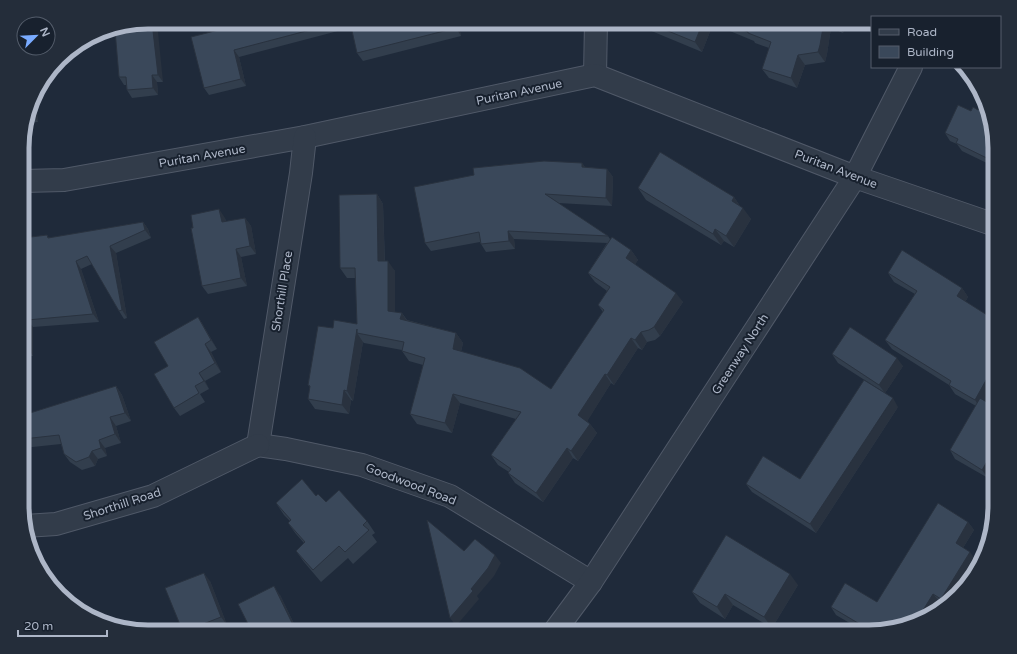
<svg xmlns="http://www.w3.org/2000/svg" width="1017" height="654" font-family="'Varela Round',sans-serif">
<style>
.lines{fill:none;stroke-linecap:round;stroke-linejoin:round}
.street-casing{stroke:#505968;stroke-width:24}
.street{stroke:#323c4a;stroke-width:22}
.wall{fill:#323e4d}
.shaded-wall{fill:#29323f}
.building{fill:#3a485a;stroke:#29323f}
.labels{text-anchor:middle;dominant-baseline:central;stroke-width:4;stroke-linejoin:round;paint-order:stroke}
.street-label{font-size:12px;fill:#adb6c7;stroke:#18212e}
.rim{fill:none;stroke:#adb6c7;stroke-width:5}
</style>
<rect width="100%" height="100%" fill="#1f2a3a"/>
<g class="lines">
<defs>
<g id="street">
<polyline points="595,75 596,22"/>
<polyline points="23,181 64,180 305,137 595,75 855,177 995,225"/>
<polyline points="258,445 286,449 362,465 450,496 591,582"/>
<polyline points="258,445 301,173 305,137"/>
<polyline points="25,526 56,524 153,496 258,445"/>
<polyline points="554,632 591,582 855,177 911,67"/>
</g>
</defs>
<use href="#street" class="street-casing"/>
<use href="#street" class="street"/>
</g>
<g class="wall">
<polygon points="148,22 163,82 157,82 158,95 132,98 127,90 126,85 124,85 119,77 116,37 111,30"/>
<polygon points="336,22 338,31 239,57 246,86 209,95 204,88 246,23"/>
<polygon points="458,22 461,36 363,61 357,53"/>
<polygon points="635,22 847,22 843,33 831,28 827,54 825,62 805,65 797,88 769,78 762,69 769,48 755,43 754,41 713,24 702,52 637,25"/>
<polygon points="35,94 38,122 26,123"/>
<polygon points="945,133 995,140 995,167 962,151 957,144 950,141"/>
<polygon points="582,163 585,167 607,169 613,177 612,206 558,203 608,236 610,239 631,250 638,260 635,264 683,302 660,336 655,340 647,342 642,350 638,348 614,385 611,383 587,421 590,424 597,433 578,461 573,458 543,502 515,483 508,473 509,472 498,465 491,455 516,419 460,403 452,433 417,424 410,414 423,365 409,361 402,351 402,350 364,343 363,342 353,401 351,400 349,414 315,409 308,399 310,387 308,385 333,328 357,324 356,278 347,278 340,268 377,194 383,204 385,261 395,271 395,312 402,313 407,320 456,333 463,343 461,352 551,389 603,312 598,305 607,291 595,282 588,273 607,243 514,239 515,249 486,252 481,244 480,242 431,251 425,243"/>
<polygon points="638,188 734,197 740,206 751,219 734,247 724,241 721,245 646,200"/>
<polygon points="225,218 226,222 245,218 251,226 256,254 241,257 247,286 208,294 202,286 193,228"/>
<polygon points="143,222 148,229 151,238 116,253 127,318 124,319 119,311 92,264 81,269 99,322 33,327 33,356 23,356 23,238 47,235 49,238"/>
<polygon points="888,273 962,288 968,297 965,302 986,401 995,407 995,467 988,478 955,459 950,450 976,406 955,394 949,385 892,349 885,340 915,294 894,282"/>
<polygon points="198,317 203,325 217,349 211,352 221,372 205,381 209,389 200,394 205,402 180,416 174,408 168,366"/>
<polygon points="832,354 903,366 885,393 838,363"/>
<polygon points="116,386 122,395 131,421 116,426 121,443 105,448 107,456 98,459 95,466 82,470 70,462 64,454 61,444 23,448 23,414 30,413"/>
<polygon points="898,407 816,533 752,492 746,484 800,479"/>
<polygon points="316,496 326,502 367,521 375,533 372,535 377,542 353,564 348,558 321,582 304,562 296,551 304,543 296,534 288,523 290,521 284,515 276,503"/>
<polygon points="968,522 974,530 963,548 975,559 953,595 943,604 939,601 877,632 865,632 836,615 831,607 877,602"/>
<polygon points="210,581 227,625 209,632 183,632"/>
<polygon points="798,585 772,628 733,605 725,619 700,603 692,592"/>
<polygon points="280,595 298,632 252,632"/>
</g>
<g class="shaded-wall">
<polygon points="152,22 157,22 163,82 158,75"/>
<polygon points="332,22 336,22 338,31 333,24"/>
<polygon points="455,22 458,22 461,36 456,28"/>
<polygon points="703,22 711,22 713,24 702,52 695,42"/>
<polygon points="824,22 827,22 831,28 827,54 825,62 818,52"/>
<polygon points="837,22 847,22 843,33 837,23"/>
<polygon points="234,50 239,57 246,86 241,79"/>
<polygon points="798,55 805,65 797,88 791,78"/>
<polygon points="152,75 157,82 158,95 153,88"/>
<polygon points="35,94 38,122 32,113 31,105"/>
<polygon points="582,163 588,171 582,167"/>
<polygon points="607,169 613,177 612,206 606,198"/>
<polygon points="377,194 383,204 385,271 378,261"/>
<polygon points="734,197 742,209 732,201"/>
<polygon points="743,208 751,219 734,247 726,236"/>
<polygon points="219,209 225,218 227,231 222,222"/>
<polygon points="245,218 251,226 256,254 250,246"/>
<polygon points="143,222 148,229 151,238 145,230"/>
<polygon points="715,229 724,241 721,245 713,234"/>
<polygon points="508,231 514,239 515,249 509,241"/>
<polygon points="110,246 116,253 127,318 122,310"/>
<polygon points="236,249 241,257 247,286 241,278"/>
<polygon points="631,250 638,260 633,268 626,258"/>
<polygon points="76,261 81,269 99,322 93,314"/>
<polygon points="388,261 395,271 395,320 388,311"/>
<polygon points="962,288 968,297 963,305 957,296"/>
<polygon points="676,293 683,302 660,336 654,327"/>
<polygon points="402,313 408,323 400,319"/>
<polygon points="198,317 203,325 217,349 211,340"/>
<polygon points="27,320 33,327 33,356 28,348"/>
<polygon points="357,329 357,333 363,342 353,401 347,391"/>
<polygon points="641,332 647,342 642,350 635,340"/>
<polygon points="456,333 463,343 459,359 453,349"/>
<polygon points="631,338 638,348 614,385 607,375"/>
<polygon points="205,344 211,352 221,372 215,363"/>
<polygon points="897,358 903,366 885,393 879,385"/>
<polygon points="995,364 995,385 981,409 975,400"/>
<polygon points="199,373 205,381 209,389"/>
<polygon points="605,374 611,383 585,425 578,415"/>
<polygon points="116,386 122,395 131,421 125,413"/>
<polygon points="344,390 351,400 349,414 342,405"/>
<polygon points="453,394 460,403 452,433 445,423"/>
<polygon points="893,398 898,407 816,533 810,524"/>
<polygon points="110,417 116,426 121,443 115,434"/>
<polygon points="590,424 597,433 578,461 571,451"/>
<polygon points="99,440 105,448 107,456 101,448"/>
<polygon points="567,448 573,458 543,502 536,493"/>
<polygon points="92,451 98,459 95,466 89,457"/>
<polygon points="989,458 994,467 988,478 982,470"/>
<polygon points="968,522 974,530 961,551 956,543"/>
<polygon points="970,552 975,559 953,595 944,603 941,599"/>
<polygon points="495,555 501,563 494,576 477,596 479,599 456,626 450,618"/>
<polygon points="204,573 210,581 227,625 221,617"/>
<polygon points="790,574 798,585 772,628 764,617"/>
<polygon points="274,586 280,595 298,632 297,632 294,627"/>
<polygon points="725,594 733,605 725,619 717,607"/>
<polygon points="933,594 939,601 930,616 917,620"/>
</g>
<g class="building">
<polygon points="148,22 152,22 158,75 152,75 153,88 127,90 126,77 119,77 115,30 111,30 111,29"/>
<polygon points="246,22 332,22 333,24 234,50 241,79 204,88 191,37 246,23"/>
<polygon points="350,22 455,22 456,28 357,53"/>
<polygon points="646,22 703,22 695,42"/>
<polygon points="723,22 824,22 820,45 818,52 798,55 791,78 762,69 771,42 748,33 748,32"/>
<polygon points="983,100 995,140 995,162 956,143 958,139 945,133 958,105 971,111 973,107 978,110"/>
<polygon points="31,105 32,113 29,114"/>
<polygon points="660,152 734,197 732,201 743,208 726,236 715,229 713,234 638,188"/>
<polygon points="544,161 582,163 582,167 607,169 606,198 545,194 608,236 508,231 509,241 481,244 479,232 425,243 414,187 474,175 473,168"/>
<polygon points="377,194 378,261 388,261 388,311 402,313 400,319 456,333 453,349 520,368 551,389 604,310 598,305 610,287 588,273 612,237 631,250 626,258 676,293 654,327 649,330 641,332 635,340 631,338 607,375 605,374 578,415 590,424 571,451 567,448 536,493 508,473 511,469 491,455 521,412 453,394 445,423 410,414 425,358 402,351 404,342 357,333 357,329 347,391 344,390 342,405 308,399 310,386 308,385 318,326 333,328 334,320 357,324 355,268 340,268 339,195"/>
<polygon points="219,209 222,222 245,218 250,246 236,249 241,278 202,286 191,228 193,228 191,215"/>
<polygon points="143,222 145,230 110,246 122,310 119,311 87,256 76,261 93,314 27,320 28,348 23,348 23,238 47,235 48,238"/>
<polygon points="902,250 962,288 957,296 995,320 995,364 975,400 949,385 951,381 885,340 917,291 888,273"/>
<polygon points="198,317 211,340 205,344 215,363 199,373 204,381 195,386 199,393 174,408 154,374 168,366 154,342"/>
<polygon points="850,327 897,358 879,385 832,354"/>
<polygon points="864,380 893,398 810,524 746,484 763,456 800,479"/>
<polygon points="116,386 125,413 110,417 115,434 99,440 101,448 92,451 89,457 76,462 64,454 59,435 23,439 23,414 30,413"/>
<polygon points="980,398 995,407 995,462 989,458 982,470 950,450"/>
<polygon points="302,479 316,496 318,494 326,502 339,490 367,521 363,525 369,530 345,552 339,546 313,570 296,551 305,542 288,523 291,520 276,503"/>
<polygon points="938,503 968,522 956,543 970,552 941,599 933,594 917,620 877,632 867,632 868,629 831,607 845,583 877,602"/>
<polygon points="427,520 464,551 475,539 495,555 488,568 471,589 473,591 450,618"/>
<polygon points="726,535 790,574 764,617 725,594 717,607 692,592"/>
<polygon points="204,573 221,617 183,632 165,588"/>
<polygon points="274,586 294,627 285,632 252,632 238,604"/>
</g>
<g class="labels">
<g class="street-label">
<text transform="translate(519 92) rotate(-12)">Puritan Avenue</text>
<text transform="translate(202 156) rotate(-10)">Puritan Avenue</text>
<text transform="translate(836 169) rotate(21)">Puritan Avenue</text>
<text transform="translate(282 291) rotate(-81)">Shorthill Place</text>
<text transform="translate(740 354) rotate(-57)">Greenway North</text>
<text transform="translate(411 484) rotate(21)">Goodwood Road</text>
<text transform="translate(122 504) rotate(-18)">Shorthill Road</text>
</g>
</g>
<path d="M0 0H1017V654H0ZM148 29H869A119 119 0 0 1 988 148V506A119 119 0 0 1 869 625H148A119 119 0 0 1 29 506V148A119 119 0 0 1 148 29Z" fill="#242d3a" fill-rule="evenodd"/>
<path class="rim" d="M148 29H869A119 119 0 0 1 988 148V506A119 119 0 0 1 869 625H148A119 119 0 0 1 29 506V148A119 119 0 0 1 148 29Z"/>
<rect x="871" y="16" width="130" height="52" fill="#18212e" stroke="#545d6b"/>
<rect x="879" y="29" width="20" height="6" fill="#323c4a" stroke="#545d6b"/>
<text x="907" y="36" font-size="12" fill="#adb6c7">Road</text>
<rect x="879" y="46" width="20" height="12" fill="#3a485a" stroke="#545d6b"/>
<text x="907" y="56" font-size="12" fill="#adb6c7">Building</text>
<g transform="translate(36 36) rotate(66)"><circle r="19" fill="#18212e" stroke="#545d6b"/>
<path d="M0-3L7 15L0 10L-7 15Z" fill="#79abff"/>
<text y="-6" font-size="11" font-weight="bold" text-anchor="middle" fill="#adb6c7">N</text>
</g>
<path d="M18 630v6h89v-6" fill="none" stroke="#adb6c7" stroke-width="2"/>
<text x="24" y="630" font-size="12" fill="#adb6c7" stroke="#18212e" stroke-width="3" paint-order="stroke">20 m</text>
</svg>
